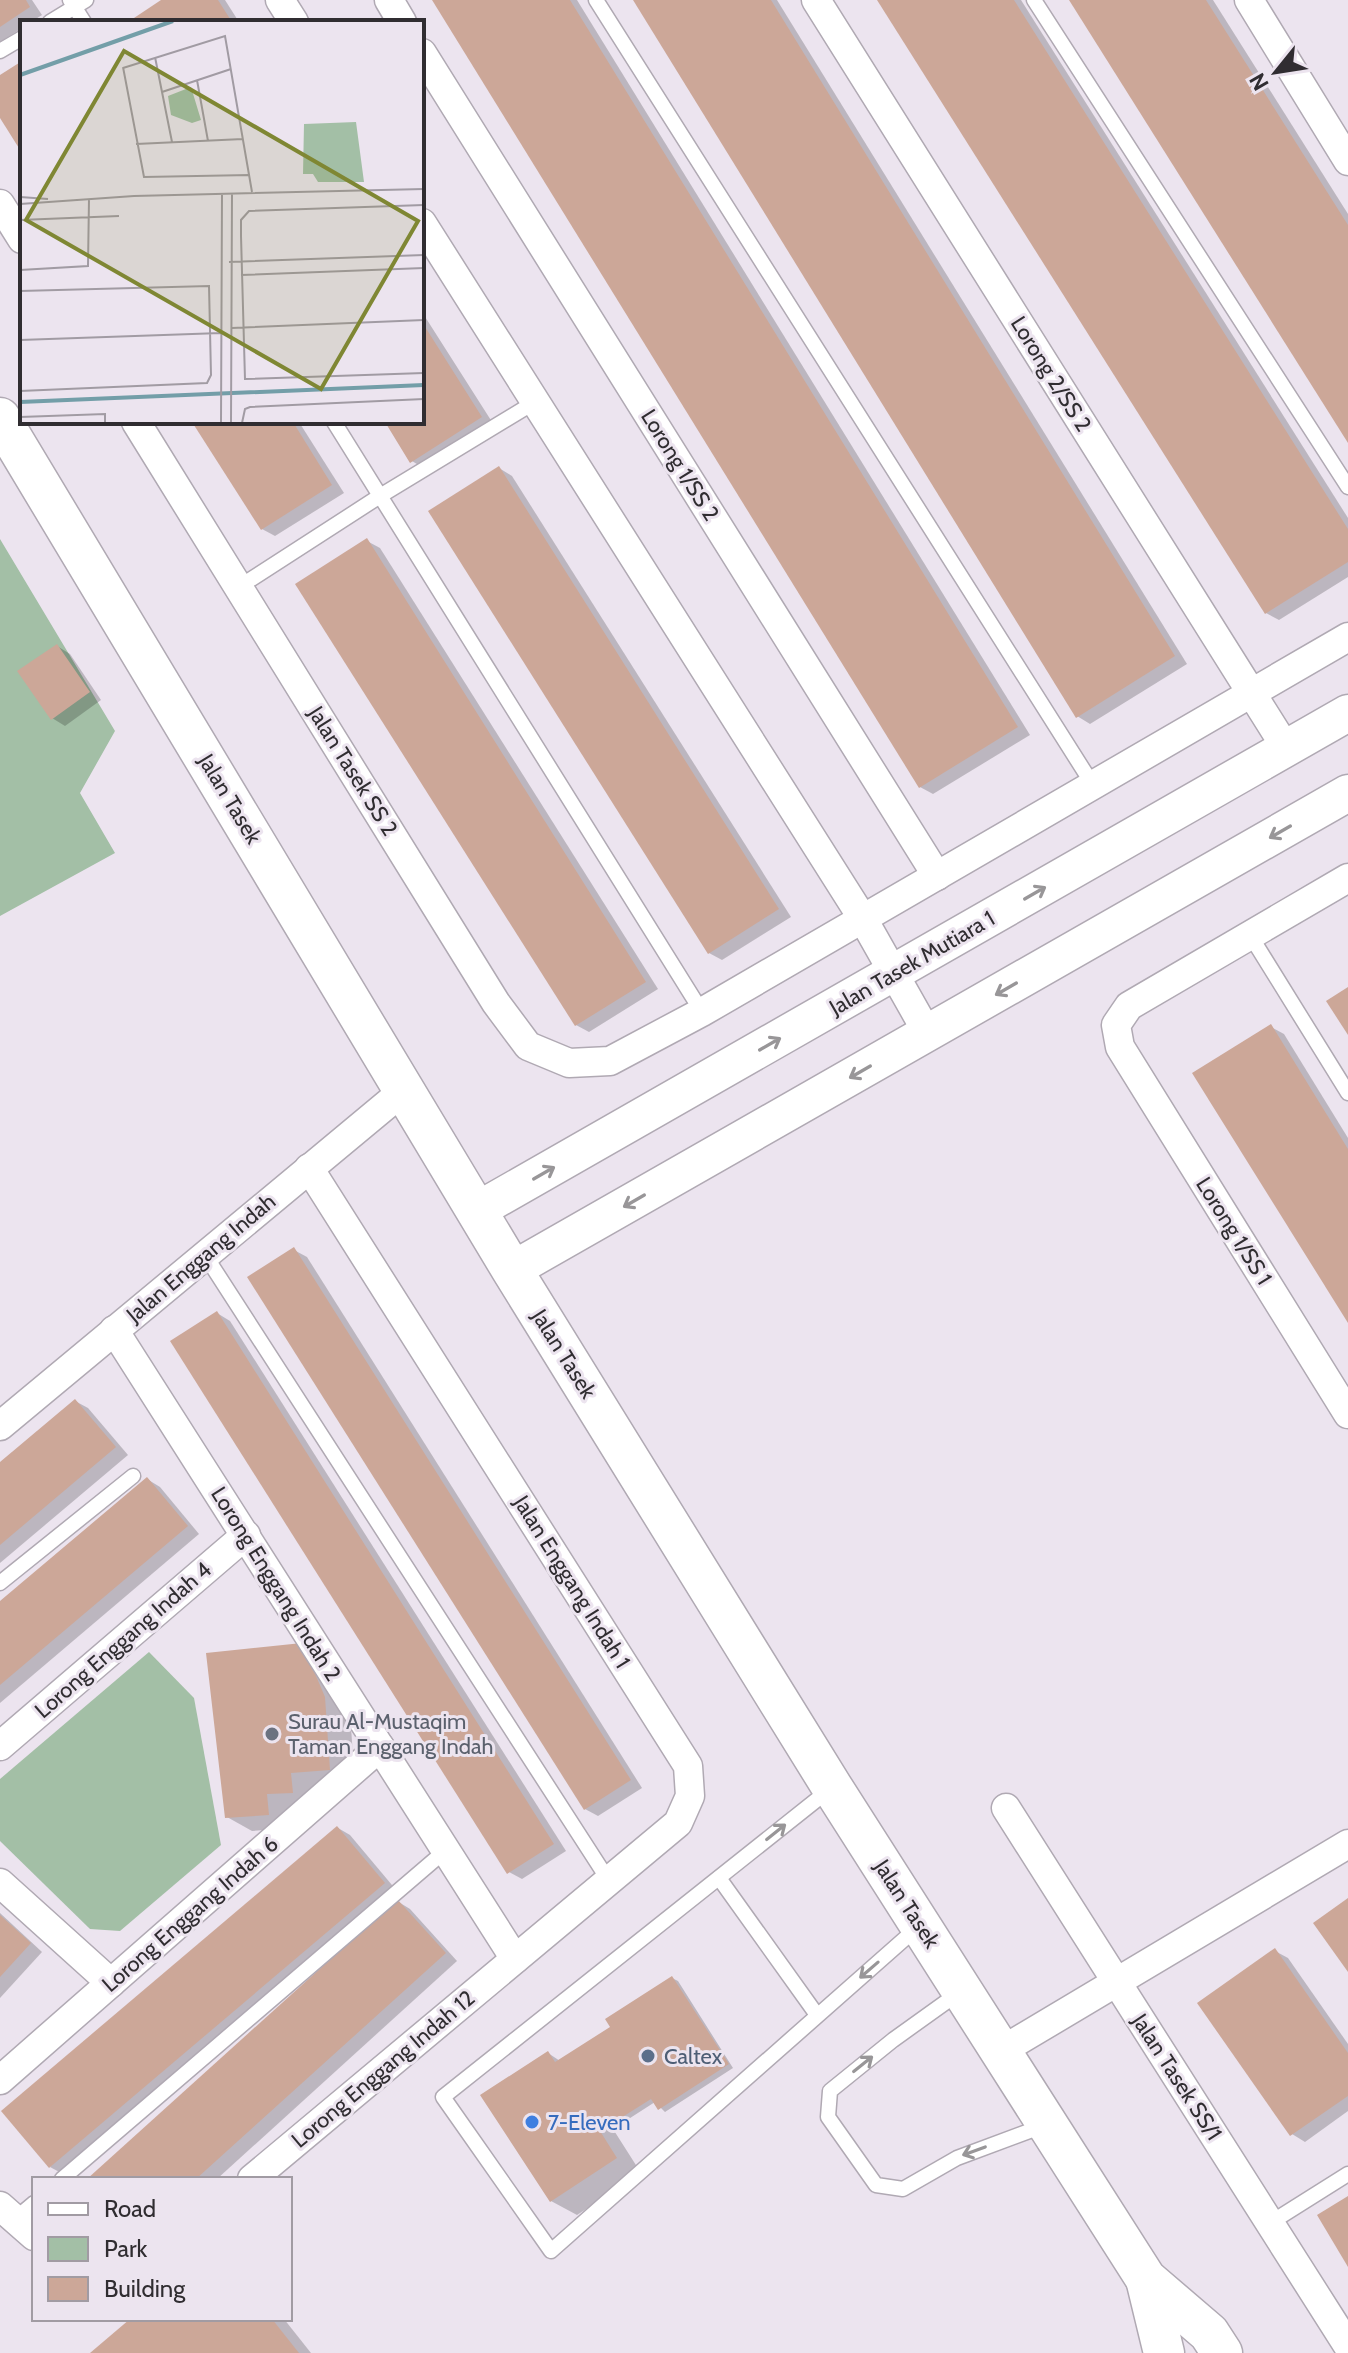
<svg xmlns="http://www.w3.org/2000/svg" width="1348" height="2353" font-family="Cabin,sans-serif">
<style>
.green{fill:#a3bfa6}
.shadow{fill:#0003}
.building{fill:#cca798}
.lines{fill:none;stroke-linecap:round;stroke-linejoin:round}
.service-casing{stroke:#b0a9b3;stroke-width:17}
.minor-casing{stroke:#b0a9b3;stroke-width:31}
.tertiary-casing{stroke:#b0a9b3;stroke-width:39}
.secondary-casing{stroke:#b0a9b3;stroke-width:43}
.service{stroke:#fff;stroke-width:14}
.minor{stroke:#fff;stroke-width:28}
.tertiary{stroke:#fff;stroke-width:36}
.secondary{stroke:#fff;stroke-width:40}
.oneway{stroke:#989698}
.worship-dot{fill:#6b7280;stroke:#ece4ef;stroke-width:3}
.service-dot{fill:#5c6f8a;stroke:#ece4ef;stroke-width:3}
.shop-dot{fill:#3f7fe0;stroke:#ece4ef;stroke-width:3}
.labels{text-anchor:middle;dominant-baseline:central;stroke-width:6;stroke-linejoin:round;paint-order:stroke}
.street-label{font-size:22px;fill:#302d31;stroke:#ece4ef}
.worship-label{font-size:22px;fill:#5b616d;stroke:#ece4ef;text-anchor:start}
.service-label{font-size:22px;fill:#4e5e75;stroke:#ece4ef;text-anchor:start}
.shop-label{font-size:22px;fill:#366cbe;stroke:#ece4ef;text-anchor:start}
.inset-river{fill:none;stroke:#739ea8;stroke-width:4}
.inset-road{fill:none;stroke:#a19ba3;stroke-width:2}
.view{fill:#7f8733;fill-opacity:0.15;stroke:#7f8733;stroke-width:4}
.inset-edge{fill:none;stroke:#302d31;stroke-width:4}
</style>
<rect width="100%" height="100%" fill="#ece4ef"/>
<g class="green">
<polygon points="0,539 115,731 80,793 115,853 0,916"/>
<polygon points="149,1652 194,1698 221,1845 120,1931 90,1929 0,1841 0,1779"/>
</g>
<g class="shadow">
<polygon points="0,0 32,0 42,15 31,22 22,22 22,28 0,42"/>
<polygon points="165,0 225,0 239,22 135,22"/>
<polygon points="435,0 577,0 1030,735 933,794 920,787"/>
<polygon points="635,0 777,0 1187,664 1090,724 1077,716"/>
<polygon points="880,0 1021,0 1348,518 1348,577 1279,620 1266,613"/>
<polygon points="1071,0 1213,0 1348,214 1348,439"/>
<polygon points="422,312 494,425 425,469 412,461 387,422 422,422"/>
<polygon points="195,422 299,422 344,493 275,536 262,529"/>
<polygon points="499,468 512,476 791,917 722,960 709,953"/>
<polygon points="367,541 380,548 658,989 589,1032 576,1025"/>
<polygon points="57,646 70,654 101,700 65,726 52,718"/>
<polygon points="1271,1027 1284,1034 1348,1138 1348,1319"/>
<polygon points="294,1250 307,1257 642,1788 598,1816 585,1809"/>
<polygon points="217,1313 230,1321 566,1851 522,1879 509,1872"/>
<polygon points="75,1401 88,1408 128,1455 0,1563 0,1465"/>
<polygon points="147,1479 160,1487 199,1534 0,1703 0,1604"/>
<polygon points="302,1645 350,1713 355,1784 294,1828 252,1831 227,1817"/>
<polygon points="338,1828 350,1835 397,1891 63,2174 50,2167"/>
<polygon points="397,1901 410,1909 457,1961 217,2179 90,2179"/>
<polygon points="0,1913 42,1952 0,1998"/>
<polygon points="1275,1951 1288,1958 1348,2044 1348,2111 1305,2142 1292,2134"/>
<polygon points="672,1978 678,1981 733,2068 665,2112 655,2102 613,2129 641,2173 577,2215 551,2201 548,2053 560,2061 612,2028"/>
<polygon points="133,2319 284,2319 311,2353 93,2353"/>
</g>
<g class="building">
<polygon points="0,0 26,0 30,7 0,27"/>
<polygon points="161,0 218,0 232,22 132,22 131,20"/>
<polygon points="432,0 570,0 1018,727 919,788"/>
<polygon points="633,0 771,0 1175,656 1076,718"/>
<polygon points="877,0 1014,0 1348,529 1348,562 1265,614"/>
<polygon points="1069,0 1206,0 1348,225 1348,443"/>
<polygon points="22,61 22,153 0,118 0,75"/>
<polygon points="422,322 482,417 410,463 385,422 422,422"/>
<polygon points="192,422 293,422 332,485 261,530"/>
<polygon points="499,466 779,909 708,954 428,511"/>
<polygon points="367,538 646,982 575,1026 295,584"/>
<polygon points="57,644 90,692 51,720 17,671"/>
<polygon points="1348,987 1348,1035 1326,1001"/>
<polygon points="1271,1024 1348,1149 1348,1323 1192,1073"/>
<polygon points="294,1247 631,1780 584,1810 247,1277"/>
<polygon points="217,1311 554,1844 507,1874 170,1341"/>
<polygon points="75,1399 116,1447 0,1545 0,1462"/>
<polygon points="147,1477 188,1526 0,1685 0,1601"/>
<polygon points="302,1643 325,1697 330,1770 291,1773 293,1793 267,1794 269,1815 225,1818 206,1653"/>
<polygon points="337,1826 385,1883 49,2168 1,2111"/>
<polygon points="1348,1898 1348,1972 1313,1923"/>
<polygon points="397,1899 446,1953 196,2179 87,2179"/>
<polygon points="0,1915 31,1943 0,1977"/>
<polygon points="1275,1948 1348,2053 1348,2096 1290,2136 1197,2003"/>
<polygon points="672,1976 729,2064 658,2110 651,2099 600,2131 617,2158 550,2202 480,2095 548,2051 555,2062 610,2027 605,2019"/>
<polygon points="1348,2196 1348,2267 1317,2215"/>
<polygon points="130,2319 272,2319 299,2353 90,2353"/>
</g>
<g class="lines">
<defs>
<g id="service">
<polyline points="70,0 84,22"/>
<polyline points="596,0 1093,785"/>
<polyline points="1034,0 1348,487"/>
<polyline points="50,22 86,0"/>
<polyline points="0,51 22,38"/>
<polyline points="334,422 702,1012"/>
<polyline points="239,587 380,496 535,402"/>
<polyline points="1250,935 1348,1093"/>
<polyline points="205,1255 609,1881"/>
<polyline points="0,1583 133,1476"/>
<polyline points="829,1790 443,2097 551,2251 918,1927"/>
<polyline points="719,1878 817,2015"/>
<polyline points="960,1992 893,2040 830,2091 828,2117 876,2185 903,2189 957,2158 1043,2126"/>
<polyline points="62,2179 446,1850"/>
<polyline points="15,2219 34,2203"/>
<polyline points="1270,2223 1348,2174"/>
</g>
<g id="minor">
<polyline points="280,0 294,22"/>
<polyline points="389,0 402,22"/>
<polyline points="816,0 1286,748"/>
<polyline points="1249,0 1348,161"/>
<polyline points="422,53 937,876"/>
<polyline points="0,204 22,239"/>
<polyline points="422,223 863,919 928,1034"/>
<polyline points="136,422 496,1003 528,1046 569,1063 610,1061 702,1012 1348,637"/>
<polyline points="1348,878 1129,1006 1116,1025 1120,1047 1348,1414"/>
<polyline points="114,1330 515,1959"/>
<polyline points="0,1426 403,1091"/>
<polyline points="0,1746 246,1535"/>
<polyline points="1006,1808 1348,2346"/>
<polyline points="0,1883 111,1983"/>
<polyline points="1001,2051 1348,1844"/>
<polyline points="0,2080 380,1747"/>
<polyline points="252,2179 678,1823 690,1796 688,1766 309,1168"/>
<polyline points="0,2206 34,2236"/>
</g>
<g id="tertiary">
<polyline points="476,1211 1348,713"/>
<polyline points="512,1270 1348,793"/>
</g>
<g id="secondary">
<polyline points="0,418 512,1270 832,1787 1146,2279 1209,2333 1222,2353"/>
<polyline points="1146,2279 1164,2353"/>
</g>
</defs>
<use href="#service" class="service-casing"/>
<use href="#minor" class="minor-casing"/>
<use href="#tertiary" class="tertiary-casing"/>
<use href="#secondary" class="secondary-casing"/>
<use href="#service" class="service"/>
<use href="#minor" class="minor"/>
<use href="#tertiary" class="tertiary"/>
<use href="#secondary" class="secondary"/>
</g>
<defs><path id="oneway-shaft" d="M-6 0H5M1.5-3L5.5 0L1.5 3" fill="none" stroke-width="1.6" stroke-linecap="round" stroke-linejoin="round" transform="scale(2)"/></defs>
<g class="oneway">
<use href="#oneway-shaft" transform="translate(1280 832) rotate(150)"/>
<use href="#oneway-shaft" transform="translate(1035 893) rotate(-30)"/>
<use href="#oneway-shaft" transform="translate(1006 989) rotate(150)"/>
<use href="#oneway-shaft" transform="translate(770 1044) rotate(-30)"/>
<use href="#oneway-shaft" transform="translate(860 1072) rotate(150)"/>
<use href="#oneway-shaft" transform="translate(544 1173) rotate(-30)"/>
<use href="#oneway-shaft" transform="translate(634 1201) rotate(150)"/>
<use href="#oneway-shaft" transform="translate(776 1832) rotate(-39)"/>
<use href="#oneway-shaft" transform="translate(869 1970) rotate(139)"/>
<use href="#oneway-shaft" transform="translate(863 2064) rotate(-39)"/>
<use href="#oneway-shaft" transform="translate(974 2151) rotate(160)"/>
</g>
<circle class="worship-dot" cx="272" cy="1734" r="8"/>
<circle class="service-dot" cx="648" cy="2056" r="8"/>
<circle class="shop-dot" cx="532" cy="2122" r="8"/>
<g class="labels">
<g class="street-label">
<text transform="translate(1051 374) rotate(58)">Lorong 2/SS 2</text>
<text transform="translate(680 465) rotate(58)">Lorong 1/SS 2</text>
<text transform="translate(353 771) rotate(58)">Jalan Tasek SS 2</text>
<text transform="translate(230 799) rotate(59)">Jalan Tasek</text>
<text transform="translate(912 963) rotate(-30)">Jalan Tasek Mutiara 1</text>
<text transform="translate(1234 1231) rotate(58)">Lorong 1/SS 1</text>
<text transform="translate(201 1258) rotate(-40)">Jalan Enggang Indah</text>
<text transform="translate(564 1354) rotate(58)">Jalan Tasek</text>
<text transform="translate(572 1582) rotate(58)">Jalan Enggang Indah 1</text>
<text transform="translate(276 1584) rotate(58)">Lorong Enggang Indah 2</text>
<text transform="translate(123 1640) rotate(-41)">Lorong Enggang Indah 4</text>
<text transform="translate(907 1904) rotate(57)">Jalan Tasek</text>
<text transform="translate(190 1914) rotate(-41)">Lorong Enggang Indah 6</text>
<text transform="translate(383 2069) rotate(-40)">Lorong Enggang Indah 12</text>
<text transform="translate(1177 2077) rotate(57)">Jalan Tasek SS/1</text>
</g>
<g class="worship-label">
<text x="288" y="1721">Surau Al-Mustaqim<tspan x="288" dy="25">Taman Enggang Indah</tspan></text>
</g>
<g class="service-label">
<text x="664" y="2056">Caltex</text>
</g>
<g class="shop-label">
<text x="548" y="2122">7-Eleven</text>
</g>
</g>
<g transform="translate(20 20)">
<rect width="404" height="404" fill="#ece4ef"/>
<path d="M171,67L181,100L172,103L151,95L148,76ZM336,102L344,162H298L293,154H283L284,104Z" fill="#a3bfa6"/>
<path class="inset-river" d="M0,55L153,1M0,382L404,365"/>
<path class="inset-road" d="M135,37L152,122M103,47L124,157L230,155M103,48L205,16L232,172M177,60L188,121M142,72L211,49M116,124L223,119M0,177L28,179M0,184L114,176L404,169M404,185L229,191L221,200V216L225,359L404,353M0,200L99,196M209,242L404,235M0,250L68,246L69,179M221,255L404,248M0,271L189,266L191,355L187,363L0,371M212,308L404,300M0,320L201,313M0,397L85,394V403M201,403L202,173M211,403L212,173M222,403L225,389L230,387L404,379"/>
<path class="view" d="M104,31L398,201L301,369L6,200Z"/>
<rect width="404" height="404" class="inset-edge"/>
</g>
<rect x="32" y="2177" width="260" height="144" fill="#ece4ef" stroke="#a19ba3" stroke-width="2"/>
<rect x="48" y="2203" width="40" height="12" fill="#ffffff" stroke="#a19ba3" stroke-width="2"/>
<text x="104" y="2217" font-size="24" fill="#302d31">Road</text>
<rect x="48" y="2237" width="40" height="24" fill="#a3bfa6" stroke="#a19ba3" stroke-width="2"/>
<text x="104" y="2257" font-size="24" fill="#302d31">Park</text>
<rect x="48" y="2277" width="40" height="24" fill="#cca798" stroke="#a19ba3" stroke-width="2"/>
<text x="104" y="2297" font-size="24" fill="#302d31">Building</text>
<g transform="translate(1276 72) rotate(240)" stroke="#ece4ef" stroke-width="6" paint-order="stroke">
<path d="M0-6L14 30L0 20L-14 30Z" fill="#302d31"/>
<text y="-12" font-size="22" font-weight="bold" text-anchor="middle" fill="#302d31">N</text>
</g>
</svg>
